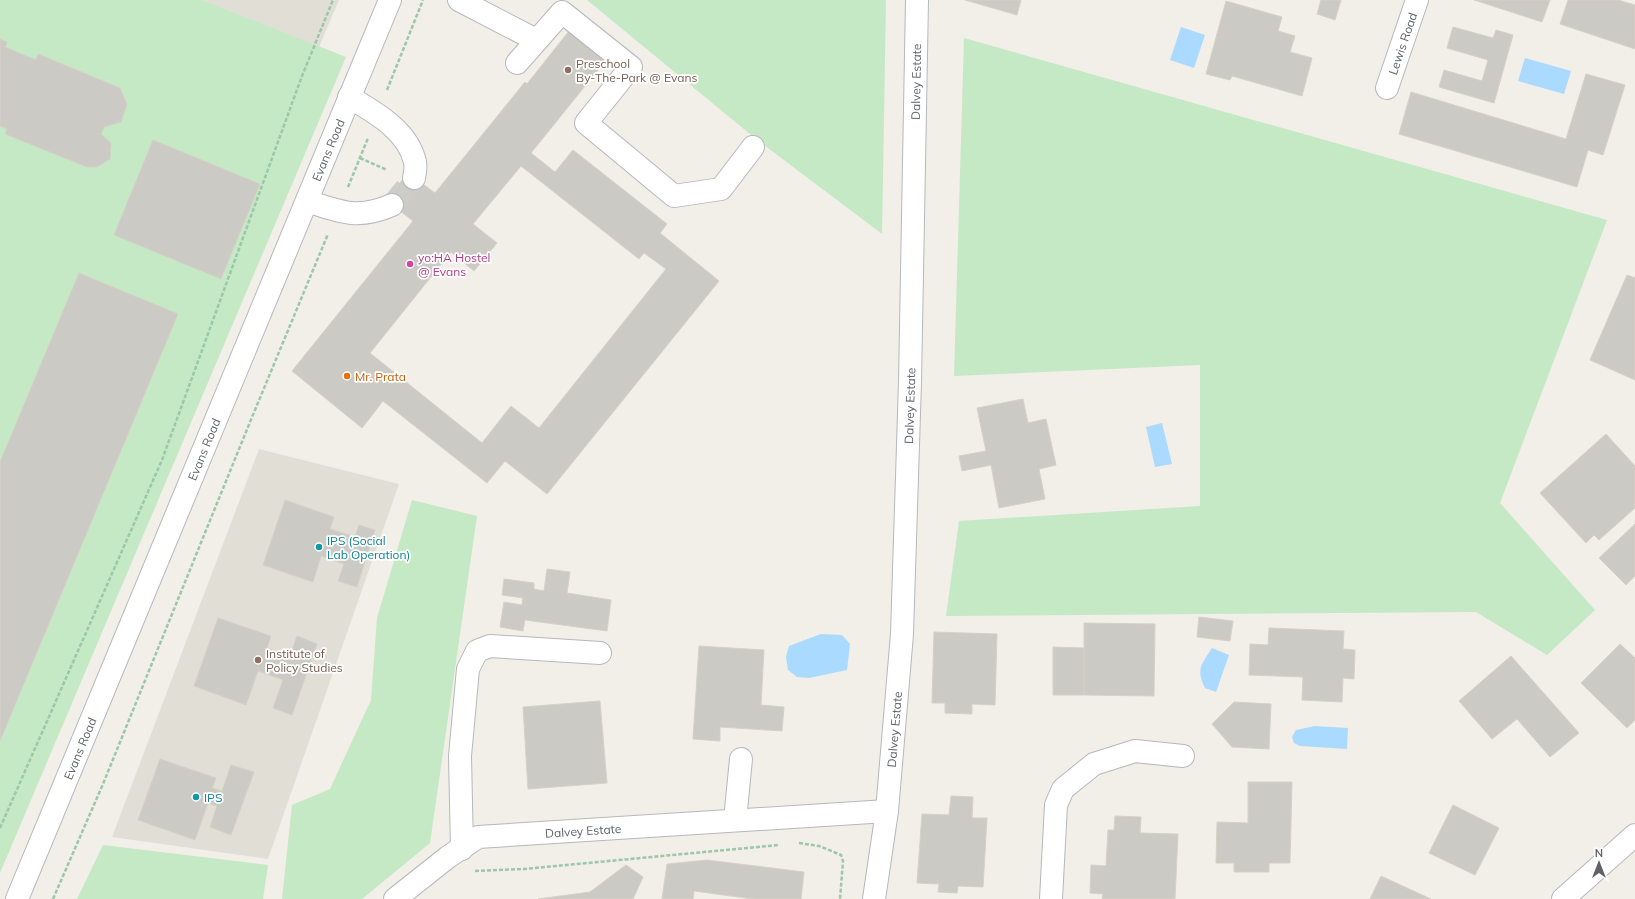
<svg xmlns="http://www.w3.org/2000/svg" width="1635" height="899" font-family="Mulish,sans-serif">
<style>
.education{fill:#e1ded6}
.green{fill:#c5e8c5}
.water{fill:#aadaff}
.building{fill:#cccac5;stroke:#d6d1c6;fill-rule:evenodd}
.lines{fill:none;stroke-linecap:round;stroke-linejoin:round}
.minor-tunnel{stroke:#ccccc8;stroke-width:22;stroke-dasharray:22 11;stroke-linecap:butt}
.minor-casing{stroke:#b5b8bc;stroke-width:24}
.path{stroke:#9cc7a9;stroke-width:2.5;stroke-dasharray:4 2;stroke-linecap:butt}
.minor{stroke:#fff;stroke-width:22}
.education-dot{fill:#8d6e63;stroke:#fff;stroke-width:1.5}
.hotel-dot{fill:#d1479c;stroke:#fff;stroke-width:1.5}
.food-dot{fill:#e8710a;stroke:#fff;stroke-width:1.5}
.culture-dot{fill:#0f9aa8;stroke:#fff;stroke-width:1.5}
.labels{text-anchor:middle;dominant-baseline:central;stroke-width:3.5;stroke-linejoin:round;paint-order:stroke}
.street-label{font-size:12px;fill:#5f6368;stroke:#fff}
.education-label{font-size:12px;fill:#785e54;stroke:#fff;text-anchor:start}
.hotel-label{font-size:12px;fill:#b23c85;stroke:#fff;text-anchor:start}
.food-label{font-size:12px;fill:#c56008;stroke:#fff;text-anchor:start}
.culture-label{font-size:12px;fill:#0d838f;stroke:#fff;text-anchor:start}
</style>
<rect width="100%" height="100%" fill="#f1efe8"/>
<g class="education">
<polygon points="202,0 339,0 319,47"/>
<polygon points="259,449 399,484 268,859 112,837"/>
</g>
<g class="green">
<polygon points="0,0 202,0 346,57 0,873"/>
<polygon points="587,0 886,0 882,234 756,139"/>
<polygon points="964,38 1607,220 1500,503 1595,610 1547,655 1476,612 946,616 959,521 1200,506 1200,365 954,376"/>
<polygon points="412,500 477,516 430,843 362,899 282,899 292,805 330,789 371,700 377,618"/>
<polygon points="103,845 268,865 263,899 77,899"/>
</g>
<g class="water">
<polygon points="1181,27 1205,35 1194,68 1170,60"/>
<polygon points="1525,58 1571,71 1564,94 1518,81"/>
<polygon points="1162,423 1172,464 1155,467 1146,427"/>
<polygon points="821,634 842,635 850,644 847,670 809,678 797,677 788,670 786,657 789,646"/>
<path d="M1212,648L1229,655L1216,692L1205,688C1196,669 1201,665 1212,648Z"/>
<polygon points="1315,726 1348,728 1347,749 1300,746 1294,743 1292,737 1296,730"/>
</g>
<g class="building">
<polygon points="965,0 1021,0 1017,15"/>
<polygon points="1321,0 1341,0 1335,20 1317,14"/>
<polygon points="1474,0 1550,0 1542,22"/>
<polygon points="1568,0 1618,0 1635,5 1635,49 1560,24"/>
<polygon points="1226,1 1282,17 1278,31 1295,36 1290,52 1312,58 1302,96 1232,76 1230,80 1206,74"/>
<polygon points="1453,27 1493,38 1496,30 1513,35 1494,103 1439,87 1444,70 1482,81 1488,60 1447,48"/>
<path d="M569,31L606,60L531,153L555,172L573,150L667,224L660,233L719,281L547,494L505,461L487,483L383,401L362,428L292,371L413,221L386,200L408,173L435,193L525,82L527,84ZM521,166L639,259L644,253L666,269L539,428L511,406L482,443L370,353L451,252L474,271L497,243L473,224Z"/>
<polygon points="0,39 7,42 5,47 36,60 38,54 120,88 127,104 121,122 104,127 101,134 111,143 110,159 97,167 87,167 5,134 7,129 0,126"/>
<polygon points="1586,74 1625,85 1603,155 1588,150 1577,187 1399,134 1411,92 1566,139"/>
<polygon points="153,140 260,184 221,279 114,235"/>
<polygon points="79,273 178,314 0,741 0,462"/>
<polygon points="1627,275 1635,278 1635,380 1590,360"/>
<polygon points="1023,399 1028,423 1046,419 1056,465 1039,469 1045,499 999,508 991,465 962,471 959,456 986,451 977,408"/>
<polygon points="1606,434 1635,466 1635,508 1599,540 1594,535 1586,543 1540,493"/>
<polygon points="285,500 334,517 330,529 355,537 359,525 375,530 357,587 338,581 344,564 321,556 313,582 263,565"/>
<polygon points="1635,524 1635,576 1626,585 1599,558"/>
<polygon points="547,569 570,572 567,593 611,600 607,631 525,620 523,631 500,627 504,602 522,605 523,598 502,595 504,579 534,583 534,589 544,591"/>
<polygon points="1199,617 1233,621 1230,641 1197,637"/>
<polygon points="218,618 271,636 267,648 290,656 297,636 317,644 292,715 273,708 283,680 258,671 246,705 194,686"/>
<polygon points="1084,623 1155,624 1154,696 1084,695"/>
<polygon points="1269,628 1344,631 1343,649 1355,650 1354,679 1343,678 1342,702 1302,700 1303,677 1249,675 1250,644 1268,645"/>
<polygon points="934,632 997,634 995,705 972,704 972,714 945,713 945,703 932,703"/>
<polygon points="1620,644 1635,658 1635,720 1627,728 1581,683"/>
<polygon points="699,646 764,650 761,705 784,707 782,731 720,727 720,741 693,739"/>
<polygon points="1053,647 1084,648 1084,695 1053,695"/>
<polygon points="1511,656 1579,733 1550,757 1517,719 1492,739 1459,701"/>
<polygon points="600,701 607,783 528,789 523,707"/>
<polygon points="1234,702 1271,704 1269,749 1232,747 1212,724"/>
<polygon points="160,759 216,778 212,788 222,791 231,765 254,772 231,835 210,827 217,806 208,803 195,840 138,820"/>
<polygon points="1248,782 1292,782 1290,863 1269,863 1269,872 1234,872 1234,863 1216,863 1217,822 1248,823"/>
<polygon points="951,796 973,797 972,818 987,818 983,887 958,886 957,893 938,892 939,884 917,883 922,814 949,815"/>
<polygon points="1453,805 1499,828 1475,875 1429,853"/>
<polygon points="1115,816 1141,817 1140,833 1178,834 1175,899 1102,899 1103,894 1090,893 1091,865 1106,866 1108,830 1114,830"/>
<polygon points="707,860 804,872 801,899 753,899 694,891 693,899 662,899 667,864"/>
<polygon points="626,865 643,877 633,899 538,899 590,892"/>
<polygon points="1381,876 1431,899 1370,899"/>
</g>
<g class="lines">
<polyline class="minor-tunnel" points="392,205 414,178"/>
<defs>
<g id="minor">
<polyline points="459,0 536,40"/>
<polyline points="517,63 562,12 631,67 586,123 674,196 721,189 753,147"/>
<path id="s1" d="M1387,88L1417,0"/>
<path d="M349,97C374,112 408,130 415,162C416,166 415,173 414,178"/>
<path d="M307,201C340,212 358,220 392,205"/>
<polyline points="735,820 741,759"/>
<polyline points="462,849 460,756 468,669 477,651 490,646 600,653"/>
<path id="s2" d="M17,899L390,0"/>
<path id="s3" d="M395,899L448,857L478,837L887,811"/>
<path id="s4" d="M874,899L887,811L902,634L910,382L917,0"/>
<polyline points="1051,899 1056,805 1063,789 1094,764 1135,751 1183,756"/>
<polyline points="1563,899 1635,835"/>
</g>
</defs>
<use href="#minor" class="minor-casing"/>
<g class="path">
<polyline points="387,90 423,0"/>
<polyline points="360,158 387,170"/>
<polyline points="348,187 368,138"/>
<polyline points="0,828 162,460 302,76 333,0"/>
<polyline points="799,843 819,846 841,855 843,861 840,899"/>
<polyline points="475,871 524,869 779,845"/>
<polyline points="53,899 103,784 250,422 328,234"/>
</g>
<use href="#minor" class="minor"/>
</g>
<g class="education-dot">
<circle cx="568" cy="70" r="4"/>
<circle cx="258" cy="660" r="4"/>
</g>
<circle class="hotel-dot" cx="410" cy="264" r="4"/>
<circle class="food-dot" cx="347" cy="376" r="4"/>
<g class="culture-dot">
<circle cx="319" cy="547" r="4"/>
<circle cx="196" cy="797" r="4"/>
</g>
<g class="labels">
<g class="street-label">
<text stroke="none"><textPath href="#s1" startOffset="47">Lewis Road</textPath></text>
<text stroke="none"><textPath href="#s4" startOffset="819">Dalvey Estate</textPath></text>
<text stroke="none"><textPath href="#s2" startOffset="811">Evans Road</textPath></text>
<text stroke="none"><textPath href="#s4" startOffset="495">Dalvey Estate</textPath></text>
<text stroke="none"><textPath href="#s2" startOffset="487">Evans Road</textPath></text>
<text stroke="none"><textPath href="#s4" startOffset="171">Dalvey Estate</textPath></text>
<text stroke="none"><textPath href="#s2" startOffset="163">Evans Road</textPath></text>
<text stroke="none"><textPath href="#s3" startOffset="209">Dalvey Estate</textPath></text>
</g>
<g class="education-label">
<text x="576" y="63">Preschool<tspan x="576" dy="14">By-The-Park @ Evans</tspan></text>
<text x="266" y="653">Institute of<tspan x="266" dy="14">Policy Studies</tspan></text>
</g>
<g class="hotel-label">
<text x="418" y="257">yo:HA Hostel<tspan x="418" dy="14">@ Evans</tspan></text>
</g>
<g class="food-label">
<text x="355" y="376">Mr. Prata</text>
</g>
<g class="culture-label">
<text x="327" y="540">IPS (Social<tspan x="327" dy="14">Lab Operation)</tspan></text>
<text x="204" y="797">IPS</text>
</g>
</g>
<g transform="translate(1599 863)" stroke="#ffffff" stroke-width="3" paint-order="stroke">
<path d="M0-3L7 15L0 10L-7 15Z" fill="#5f6368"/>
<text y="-6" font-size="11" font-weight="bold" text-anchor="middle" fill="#5f6368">N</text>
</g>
</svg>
